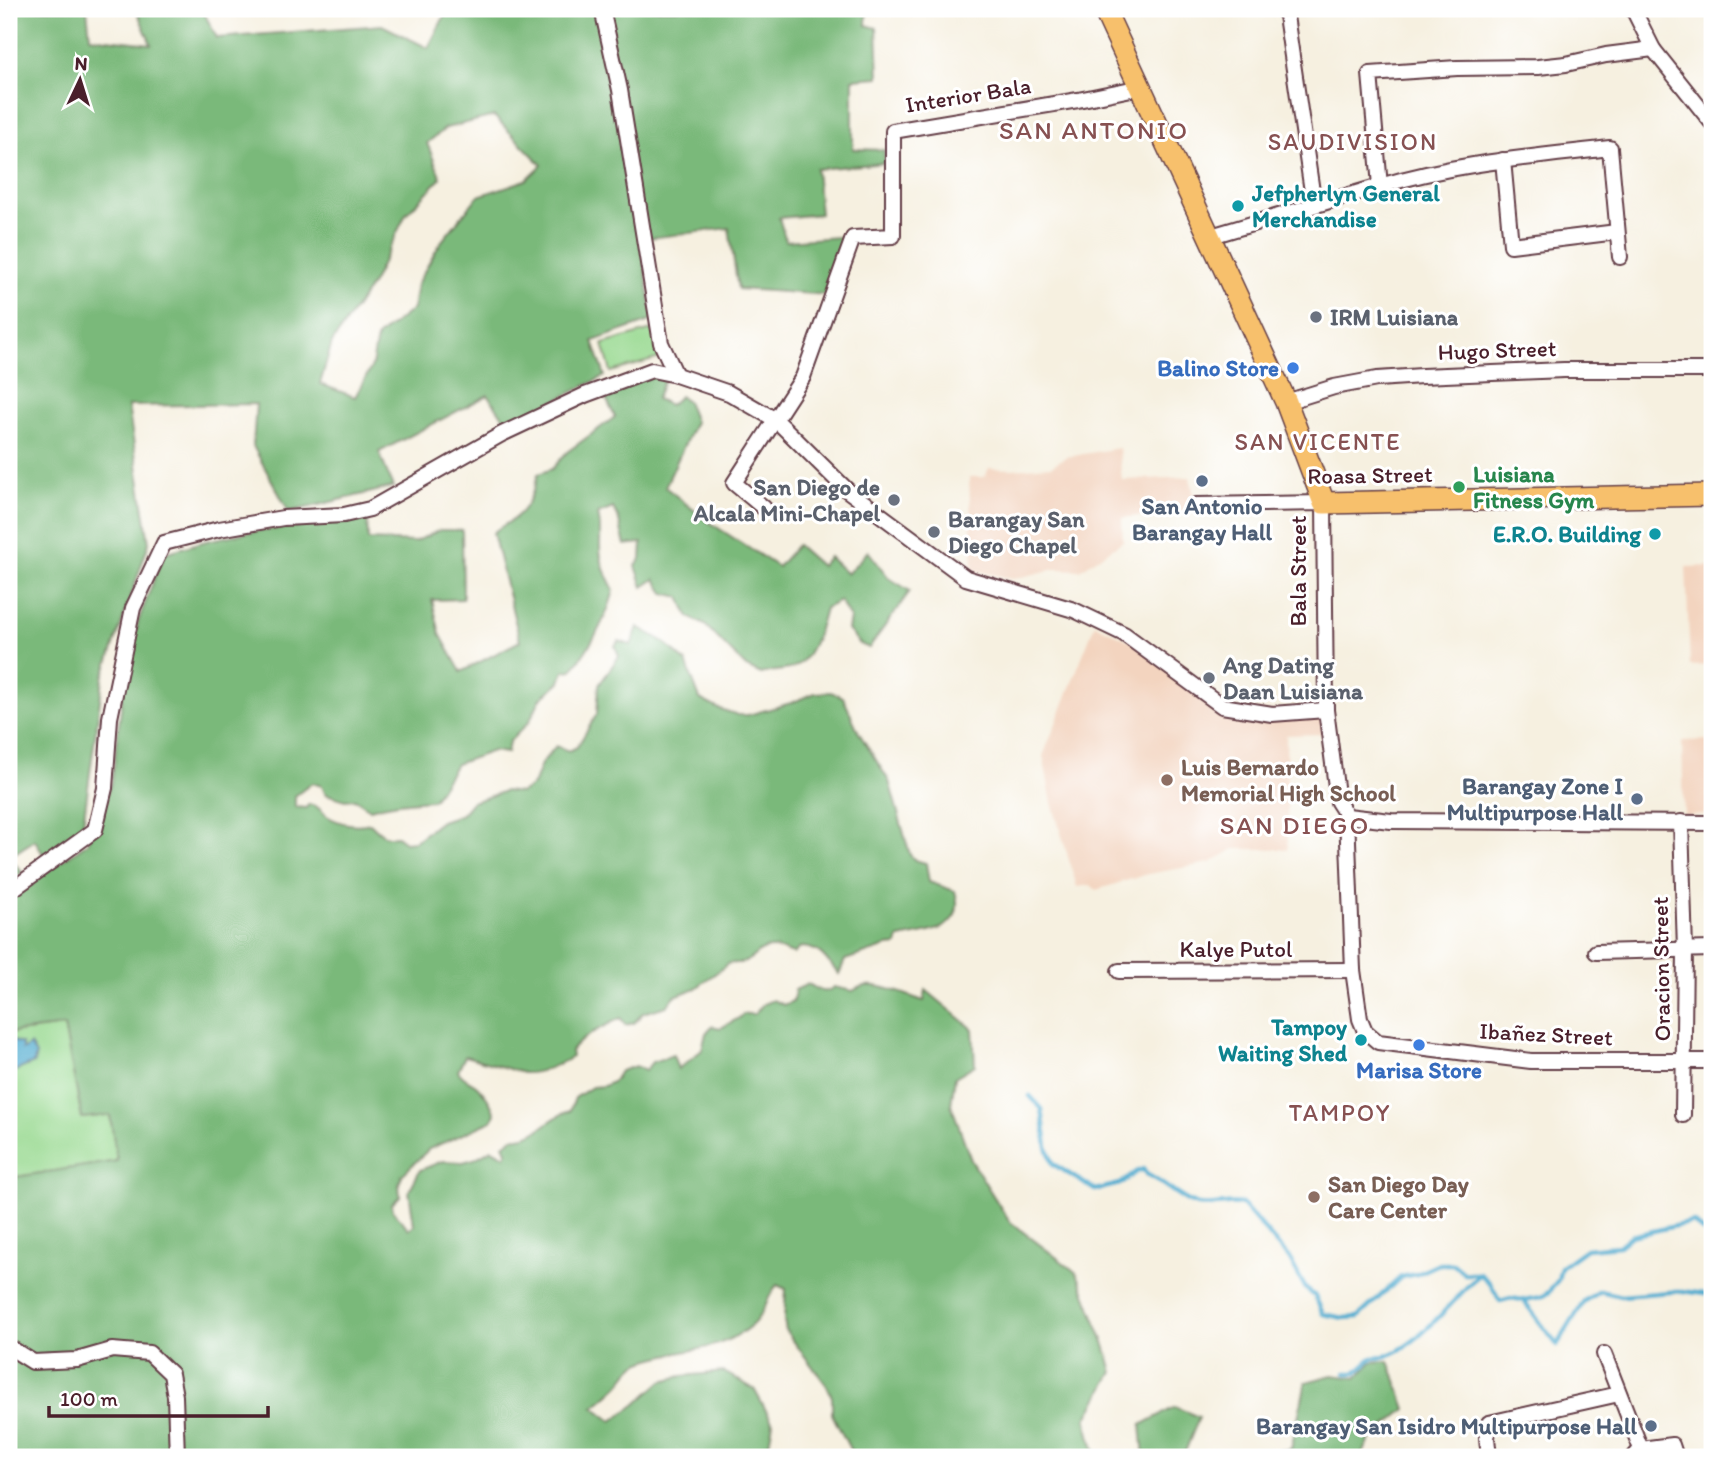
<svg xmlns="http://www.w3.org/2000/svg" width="1721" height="1466" font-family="Itim,sans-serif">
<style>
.built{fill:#f3d4bf}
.green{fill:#98d990;stroke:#717c5e;stroke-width:2}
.forest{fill:#7ab97a;stroke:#626c52;stroke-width:2;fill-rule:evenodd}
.water{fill:#52add0;stroke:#4e667e;stroke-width:2}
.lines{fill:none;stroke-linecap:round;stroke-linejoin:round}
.stream{stroke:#52add0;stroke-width:4.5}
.minor-casing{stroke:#643e46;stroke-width:18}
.primary-casing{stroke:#643e46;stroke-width:24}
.minor{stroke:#fff;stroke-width:14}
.primary{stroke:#f7c06c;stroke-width:21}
.culture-dot{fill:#0f9aa8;stroke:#fff;stroke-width:2.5}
.worship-dot{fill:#6b7280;stroke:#fff;stroke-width:2.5}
.shop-dot{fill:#3f7fe0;stroke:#fff;stroke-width:2.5}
.service-dot{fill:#5c6f8a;stroke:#fff;stroke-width:2.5}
.leisure-dot{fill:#2e9e5b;stroke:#fff;stroke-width:2.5}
.education-dot{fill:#8d6e63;stroke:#fff;stroke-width:2.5}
.labels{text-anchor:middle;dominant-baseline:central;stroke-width:6;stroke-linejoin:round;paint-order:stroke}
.street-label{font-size:23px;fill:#4a1f2b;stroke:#fff}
.culture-label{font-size:23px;font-weight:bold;fill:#0d838f;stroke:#fff;text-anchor:end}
.worship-label{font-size:23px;font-weight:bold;fill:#5b616d;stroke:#fff;text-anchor:start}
.shop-label{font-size:23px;font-weight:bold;fill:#366cbe;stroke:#fff;text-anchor:end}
.leisure-label{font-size:23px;font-weight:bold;fill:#27864d;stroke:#fff;text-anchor:start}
.service-label{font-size:23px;font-weight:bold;fill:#4e5e75;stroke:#fff;text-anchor:end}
.education-label{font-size:23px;font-weight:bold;fill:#785e54;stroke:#fff;text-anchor:start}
.neighbourhood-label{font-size:24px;letter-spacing:2px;fill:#875152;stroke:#fff}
.quarter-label{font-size:26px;letter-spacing:2px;fill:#875152;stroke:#fff}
</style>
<rect width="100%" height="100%" fill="#fff"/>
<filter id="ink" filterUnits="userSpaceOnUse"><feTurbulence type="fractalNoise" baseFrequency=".0143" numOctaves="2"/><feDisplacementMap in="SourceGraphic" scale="14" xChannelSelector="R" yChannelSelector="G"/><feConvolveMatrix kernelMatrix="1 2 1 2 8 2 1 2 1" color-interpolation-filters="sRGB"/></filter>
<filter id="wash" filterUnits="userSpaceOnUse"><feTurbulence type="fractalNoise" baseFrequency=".00686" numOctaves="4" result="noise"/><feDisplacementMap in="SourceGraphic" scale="28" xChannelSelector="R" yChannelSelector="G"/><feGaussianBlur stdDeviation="1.57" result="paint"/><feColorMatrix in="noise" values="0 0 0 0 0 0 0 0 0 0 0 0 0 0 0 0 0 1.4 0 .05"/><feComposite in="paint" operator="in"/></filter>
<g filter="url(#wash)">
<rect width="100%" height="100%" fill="#f6f0e0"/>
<g class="built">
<polygon points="1119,448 1122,480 1190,477 1194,496 1193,510 1122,518 1123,541 1080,570 1054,569 1014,579 973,570 969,477 985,477 989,468 1013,469 1051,466 1066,457"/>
<polygon points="1712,566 1712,665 1690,666 1686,567"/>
<polygon points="1095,624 1132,642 1219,709 1322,712 1322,734 1286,735 1288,849 1234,849 1210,863 1148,874 1096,890 1091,885 1077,887 1052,803 1043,756"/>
<polygon points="1712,740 1712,814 1684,815 1682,741"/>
</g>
<g class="green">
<polygon points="652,330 660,358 611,372 603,344"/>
<polygon points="64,1026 82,1118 110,1115 118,1161 9,1178 9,1033"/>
</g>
<g class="forest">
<path d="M9,9H87L90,37L151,44L136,9H202L217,38L382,25L428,48L448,9H867L866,25L877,28L879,77L853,79V149L884,150L885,163L816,169L820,214L779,218L786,241L850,236L829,295L738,289L729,228L641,239L653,320L593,341L605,376L508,424L488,395L379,452L393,487L289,512L253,446L256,404L128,406L149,543L103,678L82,832L44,856L35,840L9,857L22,872L9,882ZM494,116L542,165L526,180L478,196L441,242L417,284L413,309L377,337L372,366L355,397L320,384L332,343L373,282L406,214L441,178L427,143L446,128Z"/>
<path d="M650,373L666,376L656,399L670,405L680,396L687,401L695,422L665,487L709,522L778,567L797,545L821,566L829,557L847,574L868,551L889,578L910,591L869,648L860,644L848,630L850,618L840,601L825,608C820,627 811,664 789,669C780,671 771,671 761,674L746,667L705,625L689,617L680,597L664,593L655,579L643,587L636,566L641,559L642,543L625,545L618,517L613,508L598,514C601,527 600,535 600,547C600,563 607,577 614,590C607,618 590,647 572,670L564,671L560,682L541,698L529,722L509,742L507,753L493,751L456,764L433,800C411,801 391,803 370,809L355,799L345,800L326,794L322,786L312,783L295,796V807L306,808L309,804C322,808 319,810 327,816C340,824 357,827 370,823C380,832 383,838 397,836L405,842L415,841L441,821L462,814L472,802L505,791L520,793L533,785L541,764L556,746L569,751L577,747L597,714L599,685L619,656L615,646L619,641L631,645L638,627L663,641L686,662L700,699L717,708L738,715H748L791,703L815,693L831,692L843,697L859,733L889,781L910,855L915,860L926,863L929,882L955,891C967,932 926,932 899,938L897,945L887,946L845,960L839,974C825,960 823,948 801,947L793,954C785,951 774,946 765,949C750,954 754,965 729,963L696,988L675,996L667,1006L643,1013L634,1023L625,1025L621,1018C603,1027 584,1035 571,1051L572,1057C558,1065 539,1074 523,1073L465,1056L458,1071C463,1079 469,1080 476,1085C485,1093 491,1103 495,1114L492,1121L429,1149L402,1175L399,1185L400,1196L392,1204L393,1211L409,1229L414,1225L409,1191L420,1170L443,1161L463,1162L474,1159L492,1149L505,1156L507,1151L504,1145L513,1137C536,1140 549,1116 570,1111L575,1098L592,1087L604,1086L614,1081L620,1071L636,1066L645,1071L652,1062L673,1055L678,1069L702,1050L706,1033L712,1026L721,1028C729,1022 737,1021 744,1014H755L763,1004L773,1000L783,1005L793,1001L795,990L808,984C819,989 823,996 834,987L853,991C871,977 904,995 924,1001L926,990L973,1029L975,1065L955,1077L951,1104L971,1160L1009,1221L1077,1273L1105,1345L1113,1372L1086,1419L1096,1457H854L832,1414V1397L827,1386L786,1331L784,1320L786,1289L777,1285C766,1297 765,1314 752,1325C716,1355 679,1348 641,1362C631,1366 625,1378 619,1385C611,1393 603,1400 594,1407L612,1421L635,1405L662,1381L682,1376L724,1372L754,1389L773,1423L769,1444L755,1457H9V1178L117,1161L110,1115L82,1118L64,1026L9,1033V899L87,843L112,781L123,692L138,622L164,553L206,541L249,532L310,525L367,513L368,540L414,542L440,530H462L463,599L432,600L440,634L461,672L520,641L493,533C500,526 510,523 517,516C530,505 534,489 538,474L552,469L567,452L615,417L603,392Z"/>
<polygon points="1389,1361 1406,1409 1371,1438 1361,1457 1242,1457 1291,1449 1306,1382 1332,1375 1356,1378 1372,1362"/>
<polygon points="1175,1407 1199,1417 1183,1457 1144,1457 1141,1425"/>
</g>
<polygon class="water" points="11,1040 22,1044 22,1050 30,1045 36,1055 34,1063 15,1071 9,1069 9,1056 11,1055 9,1053 9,1042"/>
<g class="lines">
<g class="stream">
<path d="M1030,1096L1042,1109L1047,1147L1053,1164L1095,1190L1120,1184L1138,1171L1143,1169L1146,1174C1161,1181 1185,1203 1198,1205C1213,1207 1228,1202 1242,1204L1289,1258L1306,1289L1315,1296L1323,1314L1344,1318L1358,1317L1401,1277L1417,1274L1439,1264H1453L1465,1274H1480"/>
<polyline points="1523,1300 1541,1297 1549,1292 1558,1280 1561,1267 1586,1249 1619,1246 1631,1236 1693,1222 1712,1239"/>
<path d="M1346,1373H1355L1372,1358C1411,1359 1452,1299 1480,1274L1490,1283L1500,1301L1511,1298L1523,1300L1557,1345L1584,1301L1600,1291L1621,1296L1682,1291L1712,1295"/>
</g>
</g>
</g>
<g filter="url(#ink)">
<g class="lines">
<defs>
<g id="minor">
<polyline points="602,9 620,90 661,343 676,375"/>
<polyline points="1285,9 1314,205"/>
<polyline points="1633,9 1653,49 1712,123"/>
<polyline points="1503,160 1511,245 1617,232"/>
<path d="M1380,186C1455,163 1533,157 1610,148L1620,257"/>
<polyline points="1208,237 1380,186 1370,74 1457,68 1538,67 1566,64 1606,55 1653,49"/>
<polyline points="1286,402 1334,387 1377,379 1422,376 1564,370 1712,370"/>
<polyline points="1196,505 1324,503 1326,710 1338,802 1347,816 1353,970 1360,1019 1365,1031 1378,1042 1531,1061 1712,1061"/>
<polyline points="764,508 734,483 803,377 853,238 893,236 893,131 1078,100 1141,87"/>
<polyline points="1347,816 1391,821 1712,823"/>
<polyline points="1681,822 1685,950 1683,1115"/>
<polyline points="9,892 95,830 105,788 110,718 133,608 164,543 219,529 283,518 344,515 370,509 502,434 585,395 652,370 676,375 729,393 776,420 847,490 966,578 1074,610 1124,634 1222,706 1272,714 1326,710"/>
<polyline points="1596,952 1712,949"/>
<polyline points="1119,971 1353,970"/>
<polyline points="9,1347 33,1362 77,1360 112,1350 149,1353 171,1374 175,1396 177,1457"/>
<polyline points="1604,1354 1641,1449 1634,1457"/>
<polyline points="1641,1449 1672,1445 1676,1457"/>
<polyline points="1489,1457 1487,1438 1489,1423 1619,1394"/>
</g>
<polyline id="primary" points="1104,9 1286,402 1324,503 1712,495"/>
</defs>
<use href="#minor" class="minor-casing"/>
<use href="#primary" class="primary-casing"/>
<use href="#minor" class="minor"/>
<use href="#primary" class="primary"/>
</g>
</g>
<g class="culture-dot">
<circle cx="1238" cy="206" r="7"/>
<circle cx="1655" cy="534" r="7"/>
<circle cx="1361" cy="1040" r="7"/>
</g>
<g class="worship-dot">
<circle cx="1316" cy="317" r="7"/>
<circle cx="894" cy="500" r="7"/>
<circle cx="934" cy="532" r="7"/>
<circle cx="1209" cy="678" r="7"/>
</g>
<g class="shop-dot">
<circle cx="1293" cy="368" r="7"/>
<circle cx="1419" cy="1045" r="7"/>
</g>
<g class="service-dot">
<circle cx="1202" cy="481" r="7"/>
<circle cx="1637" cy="799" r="7"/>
<circle cx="1651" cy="1426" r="7"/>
</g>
<circle class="leisure-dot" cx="1459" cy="487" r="7"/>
<g class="education-dot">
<circle cx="1167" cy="780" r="7"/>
<circle cx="1314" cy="1197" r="7"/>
</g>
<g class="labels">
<g class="street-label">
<text transform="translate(968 95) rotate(-9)">Interior Bala</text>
<text transform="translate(1497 350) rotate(-2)">Hugo Street</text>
<text transform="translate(1370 475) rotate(-1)">Roasa Street</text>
<text transform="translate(1298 571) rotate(-90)">Bala Street</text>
<text x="1236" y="949">Kalye Putol</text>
<text transform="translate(1661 969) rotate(-91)">Oracion Street</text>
<text transform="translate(1546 1034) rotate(3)">Ibañez Street</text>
</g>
<g class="culture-label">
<text x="1252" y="193" text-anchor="start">Jefpherlyn General<tspan x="1252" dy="26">Merchandise</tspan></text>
<text x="1641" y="534">E.R.O. Building</text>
<text x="1347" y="1027">Tampoy<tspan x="1347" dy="26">Waiting Shed</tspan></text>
</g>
<g class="worship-label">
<text x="1330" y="317">IRM Luisiana</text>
<text x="880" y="487" text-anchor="end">San Diego de<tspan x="880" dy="26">Alcala Mini-Chapel</tspan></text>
<text x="948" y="519">Barangay San<tspan x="948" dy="26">Diego Chapel</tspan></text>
<text x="1223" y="665">Ang Dating<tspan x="1223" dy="26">Daan Luisiana</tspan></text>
</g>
<g class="shop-label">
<text x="1279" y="368">Balino Store</text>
<text x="1419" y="1070" text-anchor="middle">Marisa Store</text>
</g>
<g class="leisure-label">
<text x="1473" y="474">Luisiana<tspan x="1473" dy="26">Fitness Gym</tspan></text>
</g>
<g class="service-label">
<text x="1202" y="506" text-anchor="middle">San Antonio<tspan x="1202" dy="26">Barangay Hall</tspan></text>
<text x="1623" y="786">Barangay Zone I<tspan x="1623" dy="26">Multipurpose Hall</tspan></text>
<text x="1637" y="1426">Barangay San Isidro Multipurpose Hall</text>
</g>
<g class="education-label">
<text x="1181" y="767">Luis Bernardo<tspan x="1181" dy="26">Memorial High School</tspan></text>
<text x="1328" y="1184">San Diego Day<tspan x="1328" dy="26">Care Center</tspan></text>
</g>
<g class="neighbourhood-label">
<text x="1353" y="141">SAUDIVISION</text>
<text x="1318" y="441">SAN VICENTE</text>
<text x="1340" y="1112">TAMPOY</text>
</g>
<g class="quarter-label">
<text x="1094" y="130">SAN ANTONIO</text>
<text x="1295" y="825">SAN DIEGO</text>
</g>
</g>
<rect width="1721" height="1466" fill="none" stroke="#fff" stroke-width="35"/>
<g transform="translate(80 80) rotate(4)" stroke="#ffffff" stroke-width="5" paint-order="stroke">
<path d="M0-5L12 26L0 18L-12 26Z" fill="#4a1f2b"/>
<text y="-10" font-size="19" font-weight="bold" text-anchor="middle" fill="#4a1f2b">N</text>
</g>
<path d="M49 1406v10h219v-10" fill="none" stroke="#4a1f2b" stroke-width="3.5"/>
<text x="60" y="1406" font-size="21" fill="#4a1f2b" stroke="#ffffff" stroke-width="5" paint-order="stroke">100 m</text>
</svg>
